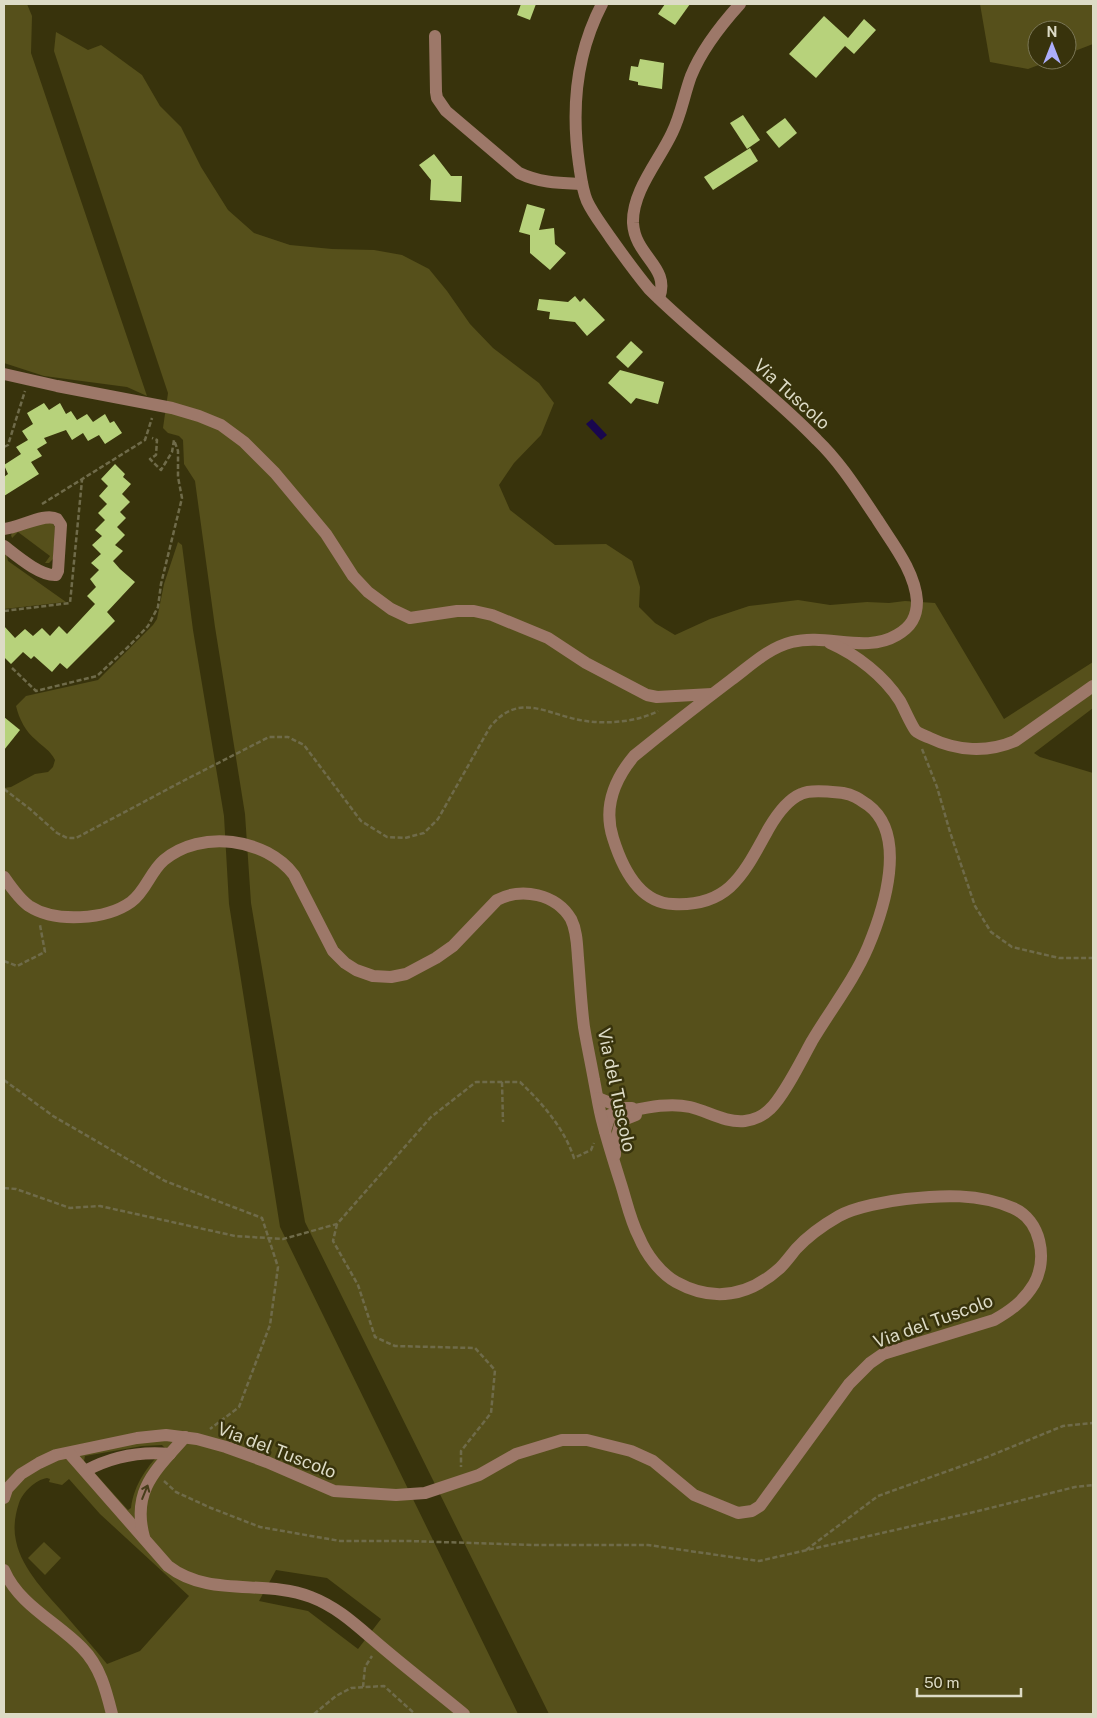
<svg xmlns="http://www.w3.org/2000/svg" width="1097" height="1718" font-family="'Public Sans',sans-serif">
<style>
.green{fill:#56501b;fill-rule:evenodd}
.water{fill:#19074e}
.building{fill:#b7d27b}
.lines{fill:none;stroke-linecap:round;stroke-linejoin:round}
.path{stroke:#6f6b4a;stroke-width:2.5;stroke-dasharray:5 2.5;stroke-linecap:butt}
.minor{stroke:#9d7869;stroke-width:12}
.oneway{stroke:#473d1a}
.labels{text-anchor:middle;dominant-baseline:central;stroke-width:5;stroke-linejoin:round;paint-order:stroke}
.street-label{font-size:18px;fill:#dddbc6;stroke:#38330c}
</style>
<rect width="100%" height="100%" fill="#38330c"/>
<g class="green">
<polygon points="4,4 27,4 32,16 31,53 147,396 127,387 44,376 4,363"/>
<polygon points="980,4 1093,4 1093,44 1067,54 1067,30 1037,30 1037,60 1052,60 1028,69 990,62"/>
<polygon points="56,32 88,50 101,45 142,75 160,106 181,127 201,167 228,210 254,233 290,245 332,249 374,250 402,255 429,269 447,291 470,324 493,348 539,383 554,403 541,435 514,463 499,485 510,510 555,545 606,544 632,561 640,587 639,607 655,623 675,635 710,619 749,606 798,600 830,605 867,602 889,603 905,601 935,603 1004,719 1093,662 1093,708 1034,753 1040,757 1093,773 1093,1714 549,1714 305,1222 251,903 245,814 215,627 195,481 184,464 183,440 179,436 168,433 163,428 168,393 54,51"/>
<polygon points="51,521 55,527 53,559 49,563 45,563 50,556 18,532 12,538 11,535 13,532"/>
<path d="M178,542L182,545L193,630L224,816L229,904L280,1227L518,1714H4V788L11,787L35,774L48,772L53,767L55,760C50,750 43,747 36,740C26,732 19,719 16,706L26,696L98,680L153,625L157,619L164,584ZM162,1445L165,1448C148,1465 134,1484 131,1508L128,1510L84,1461L85,1456L142,1446ZM47,1478L50,1479L49,1482L62,1485L69,1479L100,1514L189,1596L140,1651L107,1664C94,1648 80,1632 67,1617C48,1595 22,1570 16,1541C13,1528 15,1515 19,1503C23,1492 35,1480 47,1478ZM276,1570L327,1578L381,1619L358,1649L308,1611L259,1601Z"/>
<polygon points="4,551 6,552 8,561 66,602 4,609"/>
<polygon points="44,1542 61,1558 45,1575 28,1558"/>
</g>
<polygon class="water" points="592,419 607,435 601,440 586,424"/>
<g class="building">
<polygon points="521,4 536,4 530,20 517,15"/>
<polygon points="665,4 690,4 675,25 658,14"/>
<polygon points="824,16 848,38 864,19 876,30 854,54 845,46 816,78 789,54"/>
<polygon points="640,59 664,63 662,89 638,85 638,82 629,80 631,66 638,67"/>
<polygon points="743,115 760,140 747,149 730,123"/>
<polygon points="785,118 797,133 779,148 766,132"/>
<polygon points="750,148 758,161 713,190 704,177"/>
<polygon points="434,154 451,176 462,176 461,202 430,200 431,180 419,165"/>
<polygon points="527,204 545,209 539,230 554,228 555,244 566,253 550,270 530,253 530,235 519,232"/>
<polygon points="575,296 580,302 584,298 605,320 587,336 575,322 549,319 550,312 537,310 539,299 568,302"/>
<polygon points="631,341 643,352 628,368 616,357"/>
<polygon points="620,370 664,382 658,404 636,398 631,404 608,383"/>
<polygon points="44,403 49,410 60,403 66,414 71,411 77,420 87,414 93,422 105,414 110,423 114,421 122,433 105,444 99,435 88,441 83,433 72,440 66,430 44,438 47,443 37,449 42,456 31,462 39,474 4,496 4,477 8,474 4,465 21,454 16,447 28,440 22,431 33,424 27,413"/>
<polygon points="115,464 125,474 123,477 131,484 122,494 130,502 120,512 126,518 117,527 125,535 115,545 123,551 113,561 120,569 135,582 107,612 115,621 67,669 60,663 52,672 34,656 31,659 23,652 11,664 4,657 4,626 15,638 25,629 33,636 42,628 50,636 59,626 67,634 95,604 87,596 96,587 90,579 99,570 91,563 101,554 92,545 102,536 95,530 105,520 98,513 107,504 99,496 108,486 101,479"/>
<polygon points="4,717 20,730 4,750"/>
</g>
<g class="lines">
<g class="path">
<polyline points="4,447 8,445 25,391"/>
<polyline points="42,504 145,440 152,418"/>
<polyline points="4,611 70,603 82,480"/>
<polyline points="12,668 36,691 97,676 129,646 148,626 158,607 161,584 182,498 178,477 178,451 174,440 172,452 161,470 150,459 156,455 157,440 152,438"/>
<polyline points="922,749 937,787 950,832 975,906 991,932 1012,947 1059,958 1093,958"/>
<path d="M4,789L30,809L57,833L67,838H76L183,781L269,737H288L304,745L361,821L387,837L405,838L424,833L438,819L490,727C520,690 548,716 586,721C609,724 637,722 658,711"/>
<polyline points="4,961 17,966 45,952 40,925"/>
<polyline points="4,1080 53,1116 165,1181 262,1218 278,1267 270,1325 239,1407 210,1429"/>
<polyline points="502,1082 503,1122"/>
<path d="M4,1188L16,1189L70,1208L100,1206L235,1236L283,1239L337,1224L431,1117L476,1082H520C543,1104 564,1128 574,1158L591,1150L594,1143"/>
<polyline points="337,1224 333,1241 358,1285 375,1337 395,1346 475,1348 495,1370 491,1413 461,1451 461,1467"/>
<polyline points="164,1481 176,1492 211,1508 260,1527 340,1541 408,1541 535,1545 648,1545 759,1561 974,1512 1075,1487 1093,1485"/>
<polyline points="806,1550 878,1496 987,1457 1063,1426 1093,1423"/>
<polyline points="363,1687 365,1667 372,1656"/>
<polyline points="314,1714 336,1696 351,1688 384,1686 415,1714"/>
</g>
<g class="minor">
<path d="M602,4C576,54 571,108 579,164C581,177 582,189 587,201C593,214 602,225 610,237C622,254 635,272 649,289C702,342 765,386 817,440C841,463 858,491 877,519C892,543 915,571 917,601C917,617 911,627 897,635C865,654 827,633 792,642C768,648 750,666 731,680C698,705 666,730 634,756C614,780 603,807 613,838C622,867 639,903 673,904C730,907 744,873 769,828C776,816 787,800 801,794C811,789 832,792 843,793C854,795 859,799 868,805C908,835 884,909 868,947C854,980 831,1009 812,1041C802,1059 784,1096 770,1109C764,1115 754,1120 745,1121C725,1123 708,1111 690,1107C664,1101 635,1111 610,1115L605,1131"/>
<path d="M435,36L436,92L437,98L446,111L519,173C540,183 560,183 582,184"/>
<path d="M659,298C671,267 635,257 633,223C632,191 659,161 672,133C681,115 684,95 691,76C702,49 721,25 740,4"/>
<polyline points="4,374 57,386 172,408 199,416 221,425 244,442 275,473 326,534 353,576 368,592 391,609 410,618 457,611 474,611 492,615 548,638 586,663 647,695 657,697 712,694"/>
<path d="M4,529C19,528 45,512 57,519L61,525L58,571L56,575C40,576 17,556 4,546"/>
<path d="M830,643C857,655 884,676 900,701C904,708 912,727 916,731C919,734 926,736 930,738C957,751 987,753 1015,741L1093,686"/>
<path d="M4,877C11,887 19,899 29,906C55,923 106,920 131,902C146,891 150,872 164,860C201,829 266,838 294,875L333,951L345,963L356,970L373,976L391,977L406,974L436,958L453,946L497,900C522,887 556,894 571,919C577,931 577,945 578,958C580,981 581,1004 584,1027C587,1045 591,1063 594,1080C597,1095 599,1110 603,1124C608,1143 614,1162 620,1181C626,1199 630,1220 639,1237C646,1254 660,1273 676,1282C714,1303 749,1296 780,1268C786,1262 791,1255 796,1249C807,1237 825,1224 839,1216C855,1207 888,1201 906,1199C941,1195 979,1193 1013,1208C1041,1220 1048,1259 1034,1284C1024,1301 1010,1311 994,1320L883,1354L870,1363L849,1384L760,1506L752,1511L738,1513L694,1495L653,1461L631,1451L587,1440H562L516,1454L479,1475L425,1493L396,1495L334,1491L267,1462L226,1447L197,1439L166,1435L137,1438L56,1455L39,1463L21,1474L7,1489L4,1498"/>
<polyline points="598,1098 623,1108 632,1108"/>
<polyline points="615,1155 615,1144 621,1121 636,1115"/>
<path d="M69,1453L168,1566C209,1598 265,1579 311,1597C337,1607 355,1624 376,1642C405,1667 435,1690 464,1714"/>
<path d="M85,1471C111,1457 140,1451 170,1454"/>
<path d="M144,1537C131,1490 157,1469 185,1437"/>
<path d="M4,1570C19,1605 57,1622 82,1648C100,1666 106,1690 112,1714"/>
</g>
</g>
<defs><path id="oneway-shaft" d="M-6 0H5M1.5-3L5.5 0L1.5 3" fill="none" stroke-width="1.6" stroke-linecap="round" stroke-linejoin="round" transform="scale(1.25)"/></defs>
<use class="oneway" href="#oneway-shaft" transform="translate(145 1492) rotate(-68)"/>
<g class="labels">
<g class="street-label">
<text transform="translate(792 394) rotate(42)">Via Tuscolo</text>
<text transform="translate(617 1090) rotate(78)">Via del Tuscolo</text>
<text transform="translate(933 1321) rotate(-20)">Via del Tuscolo</text>
<text transform="translate(277 1450) rotate(21)">Via del Tuscolo</text>
</g>
</g>
<rect width="1097" height="1718" fill="none" stroke="#dddbc6" stroke-width="10"/>
<g transform="translate(1052 45)"><circle r="24" fill="#38330c" stroke="#7a7656"/>
<path d="M0-4L9 19L0 12L-9 19Z" fill="#adaefb"/>
<text y="-8" font-size="14" font-weight="bold" text-anchor="middle" fill="#dddbc6">N</text>
</g>
<path d="M917 1688v8h104v-8" fill="none" stroke="#dddbc6" stroke-width="2.5"/>
<text x="924" y="1688" font-size="15" fill="#dddbc6" stroke="#38330c" stroke-width="4" paint-order="stroke">50 m</text>
</svg>
